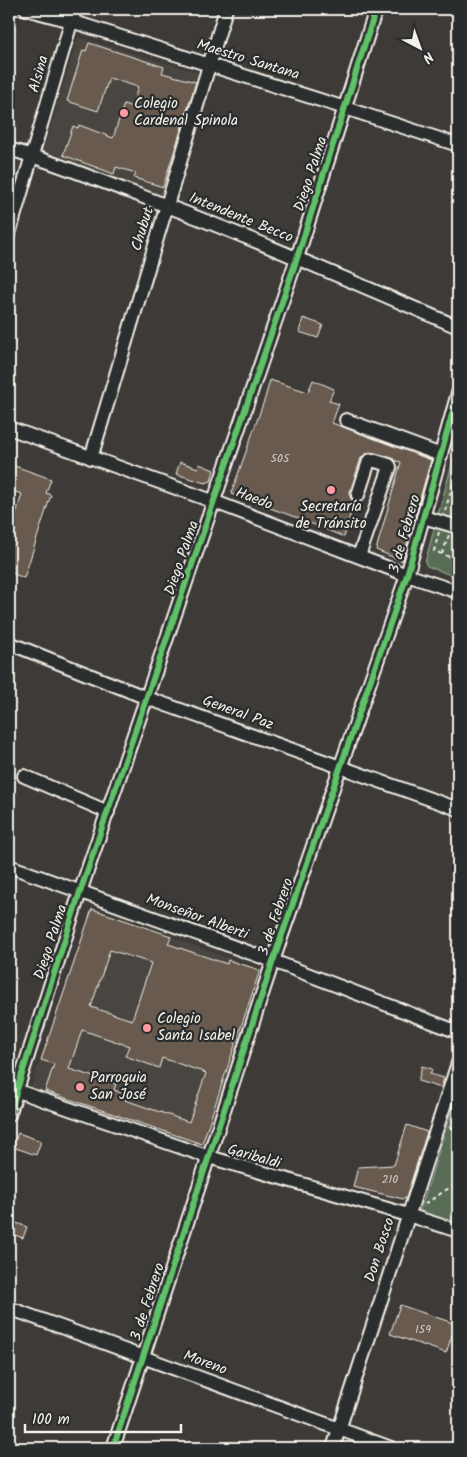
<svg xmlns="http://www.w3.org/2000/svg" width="467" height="1457" font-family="Kalam,sans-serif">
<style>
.built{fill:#4a443f}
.green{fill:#596c57;stroke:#a6aea0}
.building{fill:#685a4f;stroke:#f4f1e8;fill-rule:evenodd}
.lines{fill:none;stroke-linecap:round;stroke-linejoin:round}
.minor-casing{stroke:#f4f1e8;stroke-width:16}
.path{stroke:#f4f1e8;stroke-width:2;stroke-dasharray:4 4;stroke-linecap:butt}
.minor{stroke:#2a2d2e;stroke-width:12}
.cycleway-casing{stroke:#2a2d2e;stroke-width:9}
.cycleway{stroke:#61c268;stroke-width:6}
.poi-dot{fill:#ff9aa2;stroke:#2a2d2e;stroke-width:2}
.labels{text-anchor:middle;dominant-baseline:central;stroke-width:4.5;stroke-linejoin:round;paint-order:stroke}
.number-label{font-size:12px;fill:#d1cbc2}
.street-label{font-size:15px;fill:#f4f1e8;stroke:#2a2d2e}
.poi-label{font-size:15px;fill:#f4f1e8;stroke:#2a2d2e;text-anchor:start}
</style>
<rect width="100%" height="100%" fill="#3d3a38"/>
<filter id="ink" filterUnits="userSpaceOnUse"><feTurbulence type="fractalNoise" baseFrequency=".02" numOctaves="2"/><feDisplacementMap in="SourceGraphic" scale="10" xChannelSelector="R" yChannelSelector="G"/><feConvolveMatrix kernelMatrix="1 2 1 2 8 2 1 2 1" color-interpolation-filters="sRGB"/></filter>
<g filter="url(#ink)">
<g class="built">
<polygon points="78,37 204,74 165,199 43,151"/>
<polygon points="92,907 260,970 205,1151 31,1086"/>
</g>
<g class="green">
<polygon points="458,442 458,578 427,566 425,562"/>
<polygon points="458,1091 458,1227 419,1214"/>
</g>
<g class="building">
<polygon points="89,43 164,67 162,73 196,82 163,187 134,178 136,173 116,167 114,174 63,155 73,126 78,128 79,125 113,138 124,104 132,107 138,87 109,78 98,111 67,101 83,50 86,51"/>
<polygon points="303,318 323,325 318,338 299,332"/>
<polygon points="270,380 308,392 313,380 334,389 329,401 339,404 332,423 431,460 402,561 376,550 401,462 396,461 391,457 370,452 364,455 361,458 350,492 350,497 354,502 344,537 295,517 231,494 265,398"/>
<polygon points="180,462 198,468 199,464 214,470 211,481 205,483 176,474"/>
<polygon points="9,464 51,479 46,493 51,495 24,578 9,572 9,537 22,494 9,490"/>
<path d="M92,909L171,936L168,944L227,964L228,960L260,970L202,1144L45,1091L54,1064L41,1060ZM110,950L151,963L132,1020L91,1007ZM82,1030L129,1046L125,1056L159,1068L162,1058L206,1073L189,1122L125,1100L127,1095L114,1090L116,1084L69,1069Z"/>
<polygon points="422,1066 432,1069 430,1074 444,1078 441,1088 418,1081"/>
<polygon points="407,1125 427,1132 406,1198 403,1199 353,1187 358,1167 394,1165"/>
<polygon points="18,1133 41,1141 36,1155 13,1147"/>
<polygon points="9,1220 27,1227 23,1238 9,1233"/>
<polygon points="400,1305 456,1324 446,1353 390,1334"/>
</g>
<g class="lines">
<defs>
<g id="minor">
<polyline points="26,9 71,21 345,108 458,145"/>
<path d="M9,149C51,161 92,178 133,193C243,234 351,281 458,327"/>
<polyline points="9,234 75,9"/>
<polyline points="346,420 441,455"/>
<polyline points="9,428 215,502 407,575 458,592"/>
<polyline points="91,458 226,9"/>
<polyline points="358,495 369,461 372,460 389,465 390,467 359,556"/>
<polyline points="423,517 458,527"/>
<polyline points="9,643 147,698 458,809"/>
<polyline points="24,776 108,812"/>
<polyline points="9,866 273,961 458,1032"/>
<polyline points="9,1088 209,1157 408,1215 458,1231"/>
<polyline points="9,1115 80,892 297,258 376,9"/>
<polyline points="9,1308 391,1448"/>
<polyline points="9,1445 11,1446"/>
<polyline points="113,1448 273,961 407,575 458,393"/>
<polyline points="333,1448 458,1063"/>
</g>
</defs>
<use href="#minor" class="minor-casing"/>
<g class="path">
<polyline points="445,511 458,467"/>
<polyline points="439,532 434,551 458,560"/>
<polyline points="442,554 449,535"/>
<polyline points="453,558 458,544"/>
<polyline points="449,1127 458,1130"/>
<path d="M458,1135C454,1144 454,1154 458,1163"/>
<polyline points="425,1204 458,1182"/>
</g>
<use href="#minor" class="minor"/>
<defs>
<g id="cycleway">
<polyline points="9,1115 80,892 297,258 376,9"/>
<polyline points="113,1448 273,961 407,575 458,393"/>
</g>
</defs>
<use href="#cycleway" class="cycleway-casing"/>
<use href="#cycleway" class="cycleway"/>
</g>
</g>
<g class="poi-dot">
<circle cx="124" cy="113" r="5"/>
<circle cx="331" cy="490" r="5"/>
<circle cx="147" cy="1028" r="5"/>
<circle cx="80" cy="1087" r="5"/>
</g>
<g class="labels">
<g class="number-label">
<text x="280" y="458">505</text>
<text x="390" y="1179">210</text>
<text x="423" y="1329">159</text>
</g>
<g class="street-label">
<text transform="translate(248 60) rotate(17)">Maestro Santana</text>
<text transform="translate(39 74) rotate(-74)">Alsina</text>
<text transform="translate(311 174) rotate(-72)">Diego Palma</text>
<text transform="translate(241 218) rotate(22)">Intendente Becco</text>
<text transform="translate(143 229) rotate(-73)">Chubut</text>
<text transform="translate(254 499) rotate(21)">Haedo</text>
<text transform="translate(405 534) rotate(-74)">3 de Febrero</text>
<text transform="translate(182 558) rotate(-71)">Diego Palma</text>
<text transform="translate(238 713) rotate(20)">General Paz</text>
<text transform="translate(197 917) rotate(20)">Monseñor Alberti</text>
<text transform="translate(276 917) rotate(-71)">3 de Febrero</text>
<text transform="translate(51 942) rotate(-72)">Diego Palma</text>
<text transform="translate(254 1157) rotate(16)">Garibaldi</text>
<text transform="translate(380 1250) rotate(-72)">Don Bosco</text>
<text transform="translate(148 1302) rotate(-72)">3 de Febrero</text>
<text transform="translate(205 1363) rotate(20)">Moreno</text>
</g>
<g class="poi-label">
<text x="134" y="104">Colegio<tspan x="134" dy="17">Cardenal Spinola</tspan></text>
<text x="331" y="507" text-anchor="middle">Secretaría<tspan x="331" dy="17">de Tránsito</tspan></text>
<text x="157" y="1019">Colegio<tspan x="157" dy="17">Santa Isabel</tspan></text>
<text x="90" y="1078">Parroquia<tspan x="90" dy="17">San José</tspan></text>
</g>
</g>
<rect width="467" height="1457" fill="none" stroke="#2a2d2e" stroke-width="30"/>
<rect x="15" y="15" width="437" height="1427" fill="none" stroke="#f4f1e8" stroke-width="2" filter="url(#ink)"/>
<g transform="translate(420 48) rotate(139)" stroke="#2a2d2e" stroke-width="4" paint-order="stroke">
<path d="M0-4L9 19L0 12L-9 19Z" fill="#f4f1e8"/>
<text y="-8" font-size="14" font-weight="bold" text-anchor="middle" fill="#f4f1e8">N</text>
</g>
<path d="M25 1424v8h156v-8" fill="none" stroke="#f4f1e8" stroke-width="2.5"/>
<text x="32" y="1424" font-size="15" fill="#f4f1e8" stroke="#2a2d2e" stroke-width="4" paint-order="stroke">100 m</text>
</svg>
